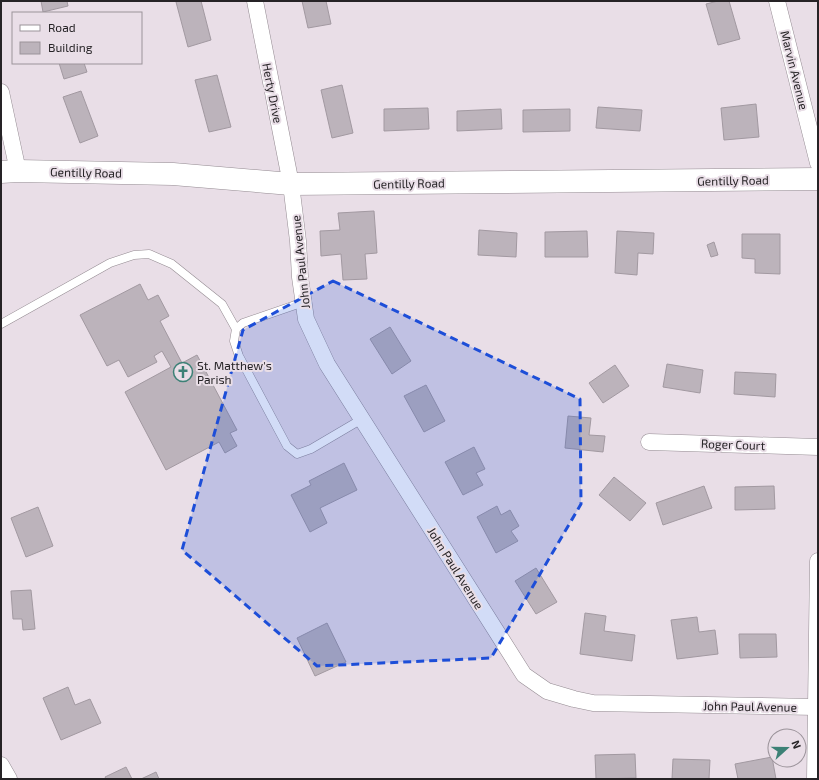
<svg xmlns="http://www.w3.org/2000/svg" width="819" height="780" font-family="'Exo 2',sans-serif">
<style>
.building{fill:#bcb3bb;stroke:#a299a1}
.lines{fill:none;stroke-linecap:round;stroke-linejoin:round}
.lane-casing{stroke:#948b92;stroke-width:9}
.street-casing{stroke:#948b92;stroke-width:17}
.secondary-casing{stroke:#948b92;stroke-width:23}
.lane{stroke:#fff;stroke-width:8}
.street{stroke:#fff;stroke-width:16}
.secondary{stroke:#fff;stroke-width:22}
.marked{fill:#1d4ed8;fill-opacity:0.2;stroke:#1d4ed8;stroke-width:3;stroke-dasharray:8 5;stroke-linejoin:round}
.labels{text-anchor:middle;dominant-baseline:central;stroke-width:4;stroke-linejoin:round;paint-order:stroke}
.street-label{font-size:12px;fill:#262326;stroke:#e9dee7}
.poi-label{font-size:12px;fill:#262326;stroke:#e9dee7;text-anchor:start}
</style>
<rect width="100%" height="100%" fill="#e9dee7"/>
<g class="building">
<polygon points="41,1 67,1 68,6 43,12"/>
<polygon points="179,1 201,1 211,40 188,47 176,2"/>
<polygon points="302,1 326,1 331,24 308,28"/>
<polygon points="718,1 729,1 740,39 718,45 706,4"/>
<polygon points="59,63 84,63 87,72 64,79"/>
<polygon points="217,75 231,127 209,132 195,80"/>
<polygon points="342,85 353,133 332,138 321,90"/>
<polygon points="81,91 98,136 80,143 63,97"/>
<polygon points="756,104 759,137 724,140 721,108"/>
<polygon points="598,107 642,110 640,131 596,128"/>
<polygon points="428,108 429,129 384,131 384,109"/>
<polygon points="501,109 502,129 457,131 457,111"/>
<polygon points="570,109 570,131 523,132 523,110"/>
<polygon points="374,211 377,253 365,254 367,279 343,280 341,254 321,256 320,231 340,230 338,213"/>
<polygon points="479,230 517,233 516,257 478,255"/>
<polygon points="587,231 588,257 545,257 545,232"/>
<polygon points="617,231 654,233 653,254 638,253 637,275 615,273"/>
<polygon points="742,234 780,234 780,274 755,273 755,259 742,258"/>
<polygon points="714,242 718,255 711,257 707,245"/>
<polygon points="140,284 148,300 158,295 169,316 160,321 182,363 197,355 237,430 230,433 237,446 225,453 219,442 166,470 125,392 171,367 162,351 154,356 157,362 128,377 119,360 107,366 80,315"/>
<polygon points="390,327 411,361 392,374 370,339"/>
<polygon points="667,364 703,370 700,393 663,387"/>
<polygon points="615,365 629,386 603,403 589,383"/>
<polygon points="735,372 776,374 775,397 734,394"/>
<polygon points="426,385 445,421 424,432 404,396"/>
<polygon points="568,416 591,418 589,435 605,436 603,452 565,448"/>
<polygon points="474,447 485,469 476,473 483,485 463,495 445,462"/>
<polygon points="344,463 357,490 320,508 327,523 310,532 291,495 311,485 309,481"/>
<polygon points="614,477 646,503 630,521 599,495"/>
<polygon points="704,486 712,508 663,525 656,503"/>
<polygon points="774,486 775,509 735,510 735,487"/>
<polygon points="497,506 501,515 510,510 519,526 511,531 518,541 496,553 477,517"/>
<polygon points="38,507 53,546 26,557 11,518"/>
<polygon points="536,568 557,602 536,614 515,581"/>
<polygon points="31,590 35,629 23,630 22,619 13,619 11,591"/>
<polygon points="585,613 606,616 604,631 635,635 632,661 580,654"/>
<polygon points="697,617 699,632 715,630 718,654 677,659 671,620"/>
<polygon points="327,623 346,662 315,676 297,638"/>
<polygon points="739,634 776,634 777,657 740,658"/>
<polygon points="68,687 75,705 90,699 101,723 61,740 43,698"/>
<polygon points="635,754 636,778 596,779 595,755"/>
<polygon points="772,757 776,779 738,779 735,764"/>
<polygon points="673,759 710,760 709,779 672,779"/>
<polygon points="126,767 132,779 106,779 105,777"/>
<polygon points="156,772 159,779 141,779"/>
</g>
<g class="lines">
<defs>
<g id="lane">
<polyline points="304,302 243,323 236,329 234,341 239,356 287,446 297,454 311,449 362,419"/>
<polyline points="1,324 110,263 134,255 149,254 172,264 222,304 236,329"/>
</g>
<g id="street">
<polyline points="255,1 291,184 298,241 300,277 306,319 327,364 524,675 547,691 574,699 593,703 816,707"/>
<polyline points="777,1 818,163"/>
<polyline points="1,92 18,171"/>
<polyline points="649,442 818,447"/>
<polyline points="1,765 9,779"/>
<polyline points="815,779 818,561"/>
</g>
<polyline id="secondary" points="1,172 18,171 173,174 291,184 818,179"/>
</defs>
<use href="#lane" class="lane-casing"/>
<use href="#street" class="street-casing"/>
<use href="#secondary" class="secondary-casing"/>
<use href="#lane" class="lane"/>
<use href="#street" class="street"/>
<use href="#secondary" class="secondary"/>
</g>
<path class="marked" d="M333,281L580,399L581,504L491,658L317,666L182,550L243,330Z"/>
<defs>
<symbol id="church-ring" viewBox="-11 -11 22 22"><circle r="9.5" fill="#e9dee7" stroke="#3c8176" stroke-width="1.5"/><path d="M-1.2-6h2.4v3.5h3.3v2.4h-3.3V6h-2.4V-.1h-3.3v-2.4h3.3Z" fill="#3c8176"/></symbol>
</defs>
<g fill-rule="evenodd">
<use href="#church-ring" x="172" y="361" width="22" height="22"/>
</g>
<g class="labels">
<g class="street-label">
<text transform="translate(795 70) rotate(76)">Marvin Avenue</text>
<text transform="translate(273 93) rotate(79)">Herty Drive</text>
<text transform="translate(86 172) rotate(1)">Gentilly Road</text>
<text transform="translate(733 180) rotate(-1)">Gentilly Road</text>
<text transform="translate(409 183) rotate(-1)">Gentilly Road</text>
<text transform="translate(300 262) rotate(-96)">John Paul Avenue</text>
<text transform="translate(733 444) rotate(2)">Roger Court</text>
<text transform="translate(456 568) rotate(58)">John Paul Avenue</text>
<text transform="translate(750 706) rotate(1)">John Paul Avenue</text>
</g>
<g class="poi-label">
<text x="197" y="365">St. Matthew's<tspan x="197" dy="14">Parish</tspan></text>
</g>
</g>
<rect width="819" height="780" fill="none" stroke="#262326" stroke-width="4"/>
<rect x="12" y="12" width="130" height="52" fill="#e9dee7" stroke="#9b939a"/>
<rect x="20" y="25" width="20" height="6" fill="#ffffff" stroke="#9b939a"/>
<text x="48" y="32" font-size="12" fill="#262326">Road</text>
<rect x="20" y="42" width="20" height="12" fill="#bcb3bb" stroke="#9b939a"/>
<text x="48" y="52" font-size="12" fill="#262326">Building</text>
<g transform="translate(787 748) rotate(69)"><circle r="19" fill="#e9dee7" stroke="#9b939a"/>
<path d="M0-3L7 15L0 10L-7 15Z" fill="#3c8176"/>
<text y="-6" font-size="11" font-weight="bold" text-anchor="middle" fill="#262326">N</text>
</g>
</svg>
